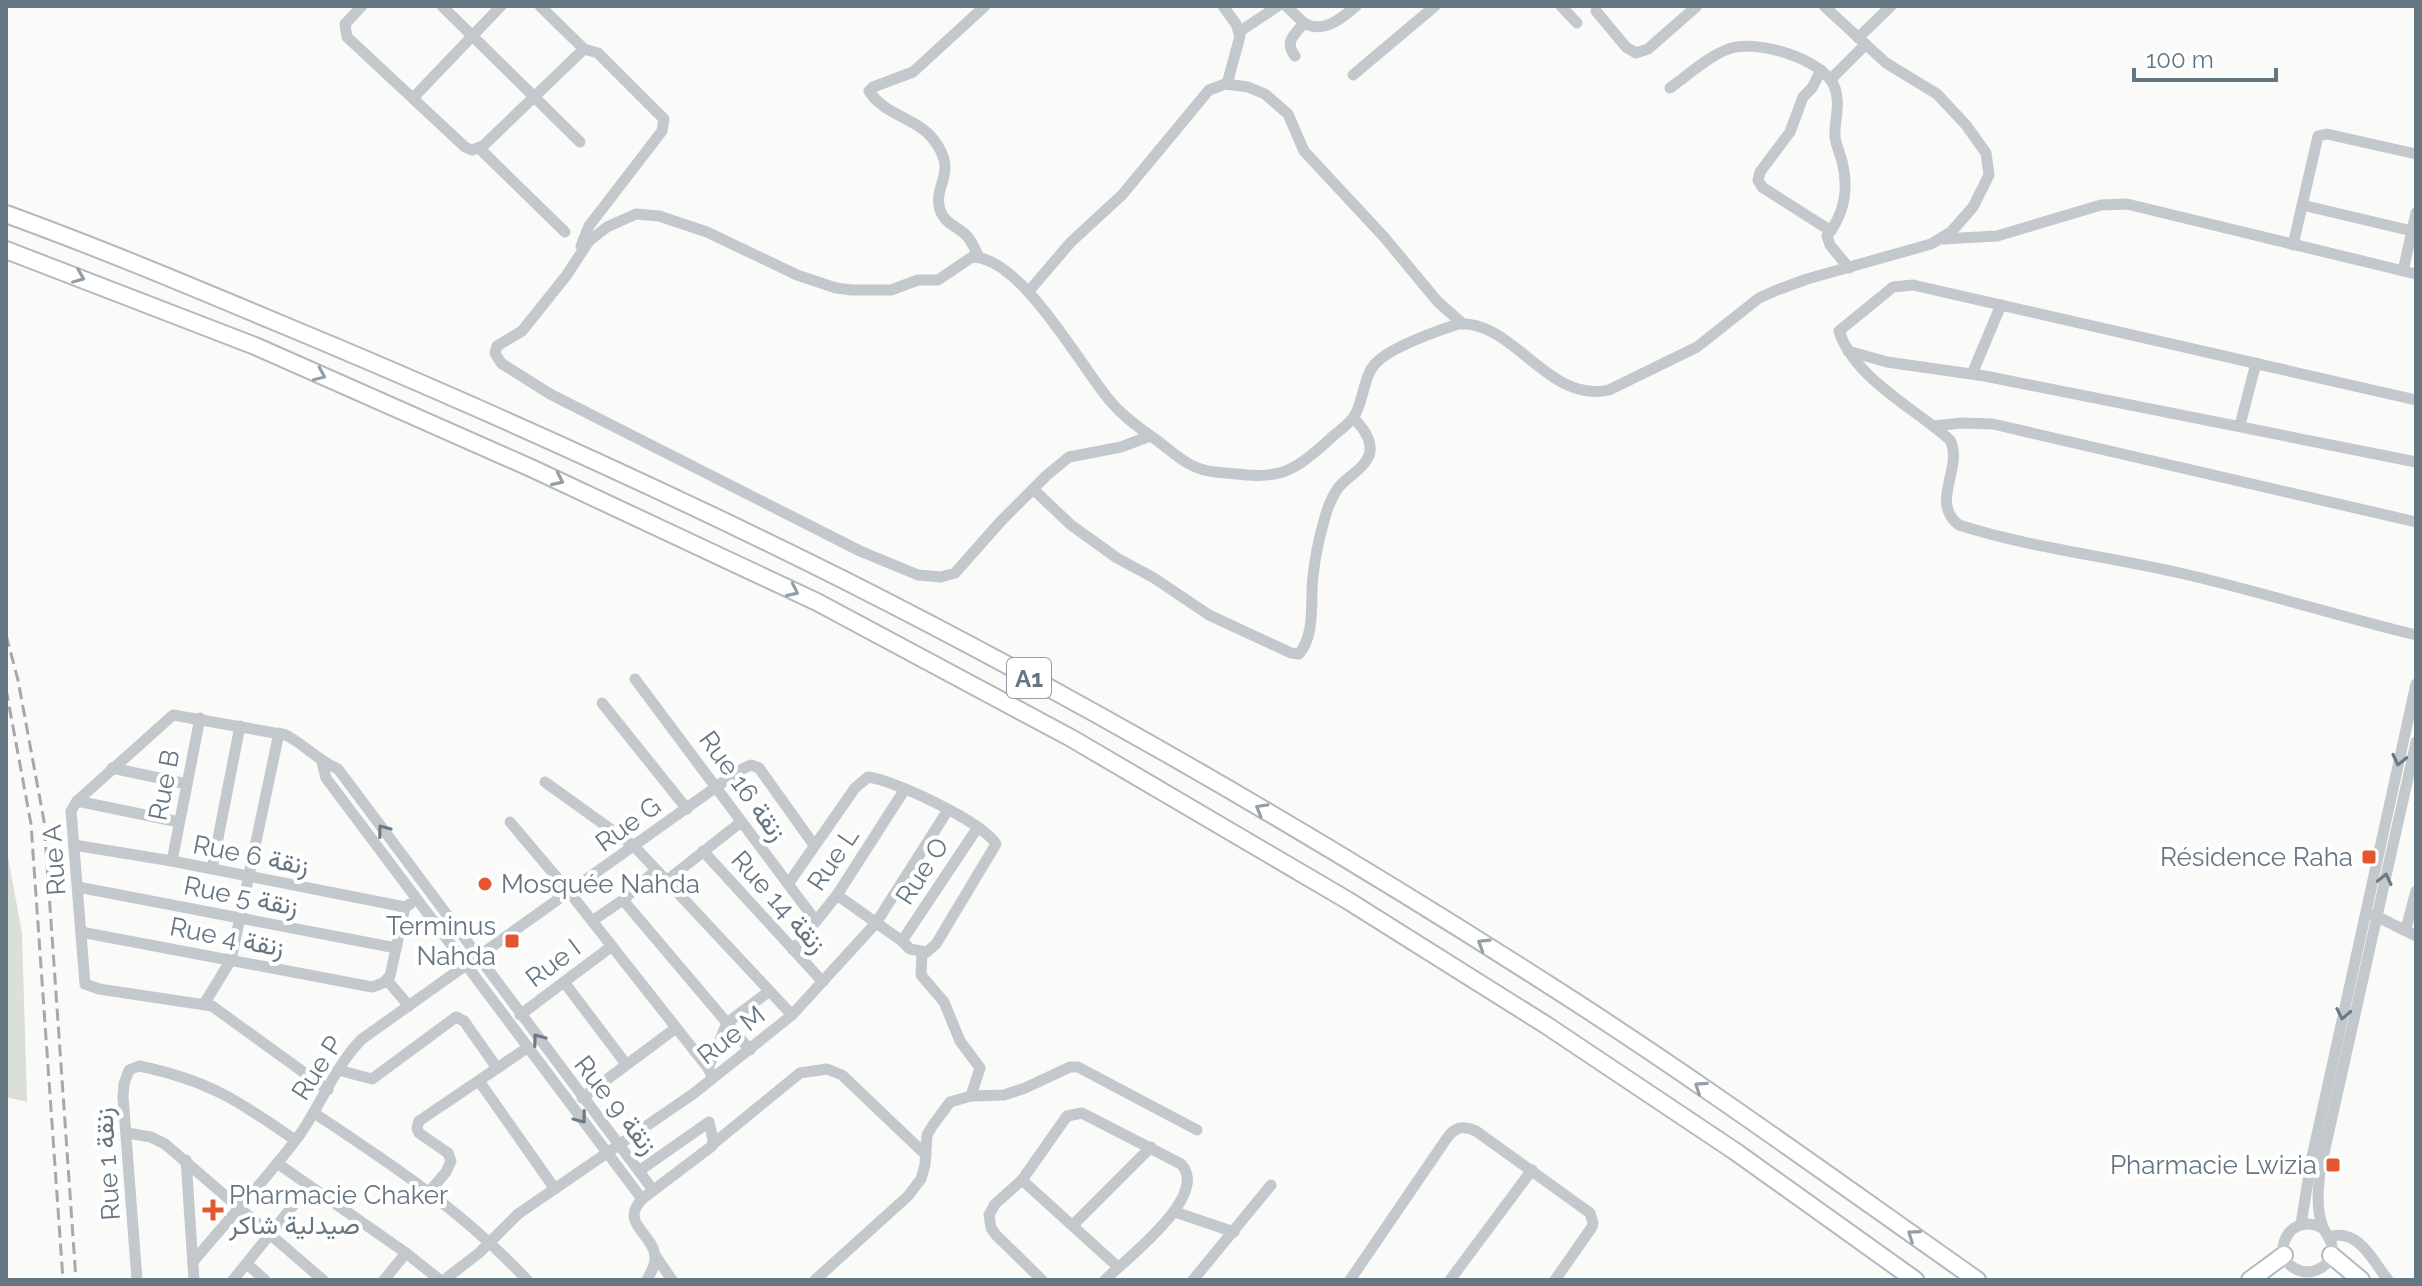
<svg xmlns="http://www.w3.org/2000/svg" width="2422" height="1286" font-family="Raleway,Vazirmatn,sans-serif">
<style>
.green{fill:#dadfd7}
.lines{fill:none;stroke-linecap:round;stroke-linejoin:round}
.highway-casing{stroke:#b4b9bd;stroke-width:20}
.minor{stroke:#c3c8cc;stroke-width:11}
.highway{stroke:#fff;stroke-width:16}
.rail{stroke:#a2aab0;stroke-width:3;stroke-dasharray:12 6;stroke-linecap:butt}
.oneway{stroke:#939fa8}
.oneway2{stroke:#6a7a87}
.poi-dot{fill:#e4572e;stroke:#fff;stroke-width:3}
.labels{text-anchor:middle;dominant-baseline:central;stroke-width:8;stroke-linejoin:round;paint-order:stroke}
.shield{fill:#fff;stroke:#939fa8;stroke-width:2}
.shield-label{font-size:24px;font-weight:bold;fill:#657683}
.street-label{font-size:26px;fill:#657683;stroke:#fff}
.poi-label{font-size:26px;fill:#657683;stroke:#fff;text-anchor:end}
</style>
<rect width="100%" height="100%" fill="#fafaf8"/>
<polygon class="green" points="6,846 22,933 27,1102 6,1097"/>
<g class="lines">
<defs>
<g id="highway">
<path d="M6,214C116,254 223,300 331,345C504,418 676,496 844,580C1086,702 1321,839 1549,985C1695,1078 1836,1181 1977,1280"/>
<polyline points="6,250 255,346 531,468 817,602 1071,738 1347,900 1546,1025 1736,1152 1915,1280"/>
<polyline points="2331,1255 2361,1280"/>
<polyline points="2250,1280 2284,1255"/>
</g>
</defs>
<use href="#highway" class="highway-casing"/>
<g class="minor">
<polyline points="362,6 345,24 347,37 465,147 472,150 483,146 584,49"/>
<polyline points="442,6 580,142"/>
<polyline points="540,6 584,49 598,53 664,119 662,131 589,226 581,246"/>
<polyline points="1223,6 1236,24 1240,36 1227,84"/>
<polyline points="1286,6 1304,23"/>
<polyline points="1561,6 1577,23"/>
<polyline points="1596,11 1626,47 1636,53 1648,49 1697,6"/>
<polyline points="1239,32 1278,6"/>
<polyline points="1858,38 1891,6"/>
<path d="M1295,56C1284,42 1294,35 1304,23C1323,34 1341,19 1356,6"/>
<polyline points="1821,70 1812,88 1803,97 1790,132 1760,172 1758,180 1762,187 1831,231"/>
<polyline points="1353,75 1435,6"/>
<polyline points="1831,79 1865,45"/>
<path d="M1670,88C1687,76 1706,58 1726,50C1753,37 1825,59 1835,88C1841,105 1834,121 1835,137C1836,145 1840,154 1842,161C1849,189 1845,213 1827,236L1830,245L1849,268"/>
<polyline points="413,98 501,6"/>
<polyline points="480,149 565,232"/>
<polyline points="2302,205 2412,231"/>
<polyline points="1943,239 1997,236 2101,205 2127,204 2416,274"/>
<polyline points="2293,245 2318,136 2327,134 2416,154"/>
<path d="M979,257C975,250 972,241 966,235C957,226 945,224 940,210C932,184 960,173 933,139C917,118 884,115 869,91L873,87L913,72L985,6"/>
<polyline points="2403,271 2416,213"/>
<polyline points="1029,291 1071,242 1122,195 1209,90 1225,84 1248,87 1265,94 1288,114 1304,151 1384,237 1438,302 1463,324"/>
<polyline points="1848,351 1887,362 1985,376 2416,462"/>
<polyline points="1972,374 2001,305"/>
<path d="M2416,400L1913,285L1893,287L1839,331C1854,378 1913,407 1950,440C1964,468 1929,502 1959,525C2031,548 2107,556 2180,573C2259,591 2337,616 2416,635"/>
<polyline points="2240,425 2256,363"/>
<polyline points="1934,426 1962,423 1993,424 2416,522"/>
<path d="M1150,436L1121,447L1069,457L1047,475L1001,521L955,573L941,577L918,575L860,551L550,394L501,363L495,353L497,346L522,331L566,276L589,241L607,227L636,214L659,216L707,232L797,275L836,288L852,290H891L918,280H938L972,257C1022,257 1080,366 1111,402C1127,421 1148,433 1168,449C1183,461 1195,470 1215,472C1276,478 1284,481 1331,438C1339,430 1351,424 1356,413C1364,397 1364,375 1376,363C1391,347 1437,331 1458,324C1514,320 1548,404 1609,390L1697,347L1759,298L1777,290L1807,279L1931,244L1951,232L1973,207L1989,175L1986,153L1966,125L1937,94L1886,63L1824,6"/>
<path d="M1033,489L1071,525L1117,558L1154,578L1209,615L1291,653L1299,654C1316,634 1310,600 1313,576C1315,558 1319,538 1324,521C1327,509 1332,496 1339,487C1347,477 1360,471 1366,461C1377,446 1364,428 1353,418"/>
<polyline points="635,679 815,920"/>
<polyline points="602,703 687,809"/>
<polyline points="322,762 326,778 642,1199"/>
<polyline points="112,768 187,784"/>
<polyline points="545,782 634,846 792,1015"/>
<polyline points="77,801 179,822"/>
<polyline points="510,822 570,893 708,1068"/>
<polyline points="74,845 172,861 405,907 410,904"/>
<polyline points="703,851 823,982"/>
<polyline points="172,861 200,718"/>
<polyline points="212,869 240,726"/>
<polyline points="666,881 741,822"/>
<path d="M788,884L855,788L868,777C894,780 983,822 996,844L936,944L927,952L910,949L902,941L837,895"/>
<polyline points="78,887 396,948"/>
<polyline points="623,900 750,1050"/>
<polyline points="2374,915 2416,936"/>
<polyline points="592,921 623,900 656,870"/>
<polyline points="2406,929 2416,891"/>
<polyline points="81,932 372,987 383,983 390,976 405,907"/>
<polyline points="902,941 978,827"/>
<polyline points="793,950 837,895 905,789"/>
<polyline points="387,980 409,1006"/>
<polyline points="564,982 626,1064"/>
<polyline points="204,1004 231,960 279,733"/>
<polyline points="520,1015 612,946"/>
<polyline points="338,1070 372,1079 456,1017 464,1021 497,1068"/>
<polyline points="711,1074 708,1068 727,1023 768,992"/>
<polyline points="479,1081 555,1189"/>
<path d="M328,1090L212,1006L99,989L85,984L71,811L77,801L173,715L286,735C305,745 319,761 338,769L653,1190"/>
<polyline points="971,1096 1004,1095 1025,1088 1070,1067 1078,1067 1197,1130"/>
<polyline points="582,1098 676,1028"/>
<path d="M314,1113C390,1163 465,1213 527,1280"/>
<polyline points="127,1133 151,1137 165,1144 323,1280"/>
<polyline points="713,1144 800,1073 827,1069 842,1075 926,1155"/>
<polyline points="186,1160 194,1280"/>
<polyline points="277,1163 406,1253 440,1280"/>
<path d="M639,1171L709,1122L713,1140L712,1146L642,1199C619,1224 653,1233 655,1256C656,1265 651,1272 647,1280"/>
<polyline points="1022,1180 1118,1267"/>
<polyline points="429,1192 446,1172 451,1161 448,1153 419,1133 417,1128 419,1121 527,1048"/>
<polyline points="1175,1212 1234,1232"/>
<polyline points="2301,1224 2311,1162 2416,684"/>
<polyline points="1073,1225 1151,1147"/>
<path d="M2324,1229C2305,1218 2287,1226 2283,1247C2284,1256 2286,1264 2294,1268C2309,1277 2330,1269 2332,1250C2333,1240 2326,1236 2323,1227C2316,1210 2318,1189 2320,1171L2416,742"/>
<path d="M2329,1237C2358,1227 2373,1261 2388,1280"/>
<polyline points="655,1255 672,1280"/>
<path d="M193,1262C228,1219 268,1178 301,1133C322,1102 336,1065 362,1039L740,770L751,765L759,768L814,845"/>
<polyline points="247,1264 265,1280"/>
<path d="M137,1280L123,1097L124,1084L129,1070L139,1066C208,1080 239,1101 295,1140"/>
<polyline points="233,1280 309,1186"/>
<polyline points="384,1280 406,1253"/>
<polyline points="444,1280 479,1253 518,1214 693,1094 792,1015 876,923 948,810"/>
<polyline points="815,1280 908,1196 921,1179 925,1165 927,1135 933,1125 950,1102 971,1096 980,1068 960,1041 944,1002 921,975 922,953"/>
<path d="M1042,1280L996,1235L991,1228L989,1215L995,1204L1022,1180L1067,1116L1082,1113L1181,1164C1211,1195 1126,1259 1105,1280"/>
<polyline points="1193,1280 1271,1185"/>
<path d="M1350,1280L1447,1138C1455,1127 1463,1125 1476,1131L1590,1213L1593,1223L1592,1227L1555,1280"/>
<polyline points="1450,1280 1532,1170"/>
</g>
<use href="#highway" class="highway"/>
<g class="rail">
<polyline points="6,635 18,680 44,821 76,1280"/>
<polyline points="6,689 31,824 63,1280"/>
</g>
</g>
<defs><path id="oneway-chevron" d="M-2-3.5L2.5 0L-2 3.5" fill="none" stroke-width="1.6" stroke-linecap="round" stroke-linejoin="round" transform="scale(2)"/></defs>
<g class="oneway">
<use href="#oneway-chevron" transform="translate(79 277) rotate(22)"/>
<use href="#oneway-chevron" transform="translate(320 375) rotate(24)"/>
<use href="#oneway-chevron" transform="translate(558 480) rotate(25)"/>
<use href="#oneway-chevron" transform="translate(793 591) rotate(25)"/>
<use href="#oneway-chevron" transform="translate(1261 809) rotate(-150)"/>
<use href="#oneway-chevron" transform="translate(1483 944) rotate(-148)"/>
<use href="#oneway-chevron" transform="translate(1700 1087) rotate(-146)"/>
<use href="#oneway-chevron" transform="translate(1913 1235) rotate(-145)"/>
</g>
<g class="oneway2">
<use href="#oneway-chevron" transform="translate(2399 760) rotate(103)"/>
<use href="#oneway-chevron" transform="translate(383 830) rotate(-127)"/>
<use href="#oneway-chevron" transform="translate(2385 879) rotate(-77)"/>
<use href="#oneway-chevron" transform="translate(2343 1014) rotate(102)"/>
<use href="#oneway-chevron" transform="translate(538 1039) rotate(-127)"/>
<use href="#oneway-chevron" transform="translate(581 1118) rotate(53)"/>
</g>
<g class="poi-dot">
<rect x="2361" y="849" width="16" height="16" rx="4"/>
<circle cx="485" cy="884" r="8"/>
<rect x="504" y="933" width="16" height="16" rx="4"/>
<rect x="2325" y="1157" width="16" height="16" rx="4"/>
<path d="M209 1198h8v8h8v8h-8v8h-8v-8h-8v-8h8z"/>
</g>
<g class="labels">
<rect class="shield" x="1007" y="658" width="44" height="40" rx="6"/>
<g class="shield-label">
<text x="1029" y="678">A1</text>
</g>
<g class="street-label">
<text transform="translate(164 785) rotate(-79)">Rue B</text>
<text transform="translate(743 786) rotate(54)">Rue 16 زنقة</text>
<text transform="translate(628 824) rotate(-36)">Rue G</text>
<text transform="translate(251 855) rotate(11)">Rue 6 زنقة</text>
<text transform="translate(833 859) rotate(-56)">Rue L</text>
<text transform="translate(54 860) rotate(-94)">Rue A</text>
<text transform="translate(922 871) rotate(-57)">Rue O</text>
<text transform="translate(241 896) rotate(11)">Rue 5 زنقة</text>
<text transform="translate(779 902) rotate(48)">Rue 14 زنقة</text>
<text transform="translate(227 937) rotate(11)">Rue 4 زنقة</text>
<text transform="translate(553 963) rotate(-37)">Rue I</text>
<text transform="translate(731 1035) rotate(-38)">Rue M</text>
<text transform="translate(317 1068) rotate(-57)">Rue P</text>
<text transform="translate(616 1105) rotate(52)">Rue 9 زنقة</text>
<text transform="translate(107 1164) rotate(-94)">Rue 1 زنقة</text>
</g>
<g class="poi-label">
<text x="2353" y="857">Résidence Raha</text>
<text x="501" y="884" text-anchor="start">Mosquée Nahda</text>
<text x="496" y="926">Terminus<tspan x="496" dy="30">Nahda</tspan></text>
<text x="2317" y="1165">Pharmacie Lwizia</text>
<text x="229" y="1195" text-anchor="start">Pharmacie Chaker<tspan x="229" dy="30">صيدلية شاكر</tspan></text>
</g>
</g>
<rect width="2422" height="1286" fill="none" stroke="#657683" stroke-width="16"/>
<path d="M2134 68v12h142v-12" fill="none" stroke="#657683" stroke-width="4"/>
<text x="2146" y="68" font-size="24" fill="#657683" stroke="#ffffff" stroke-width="6" paint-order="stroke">100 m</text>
</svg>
